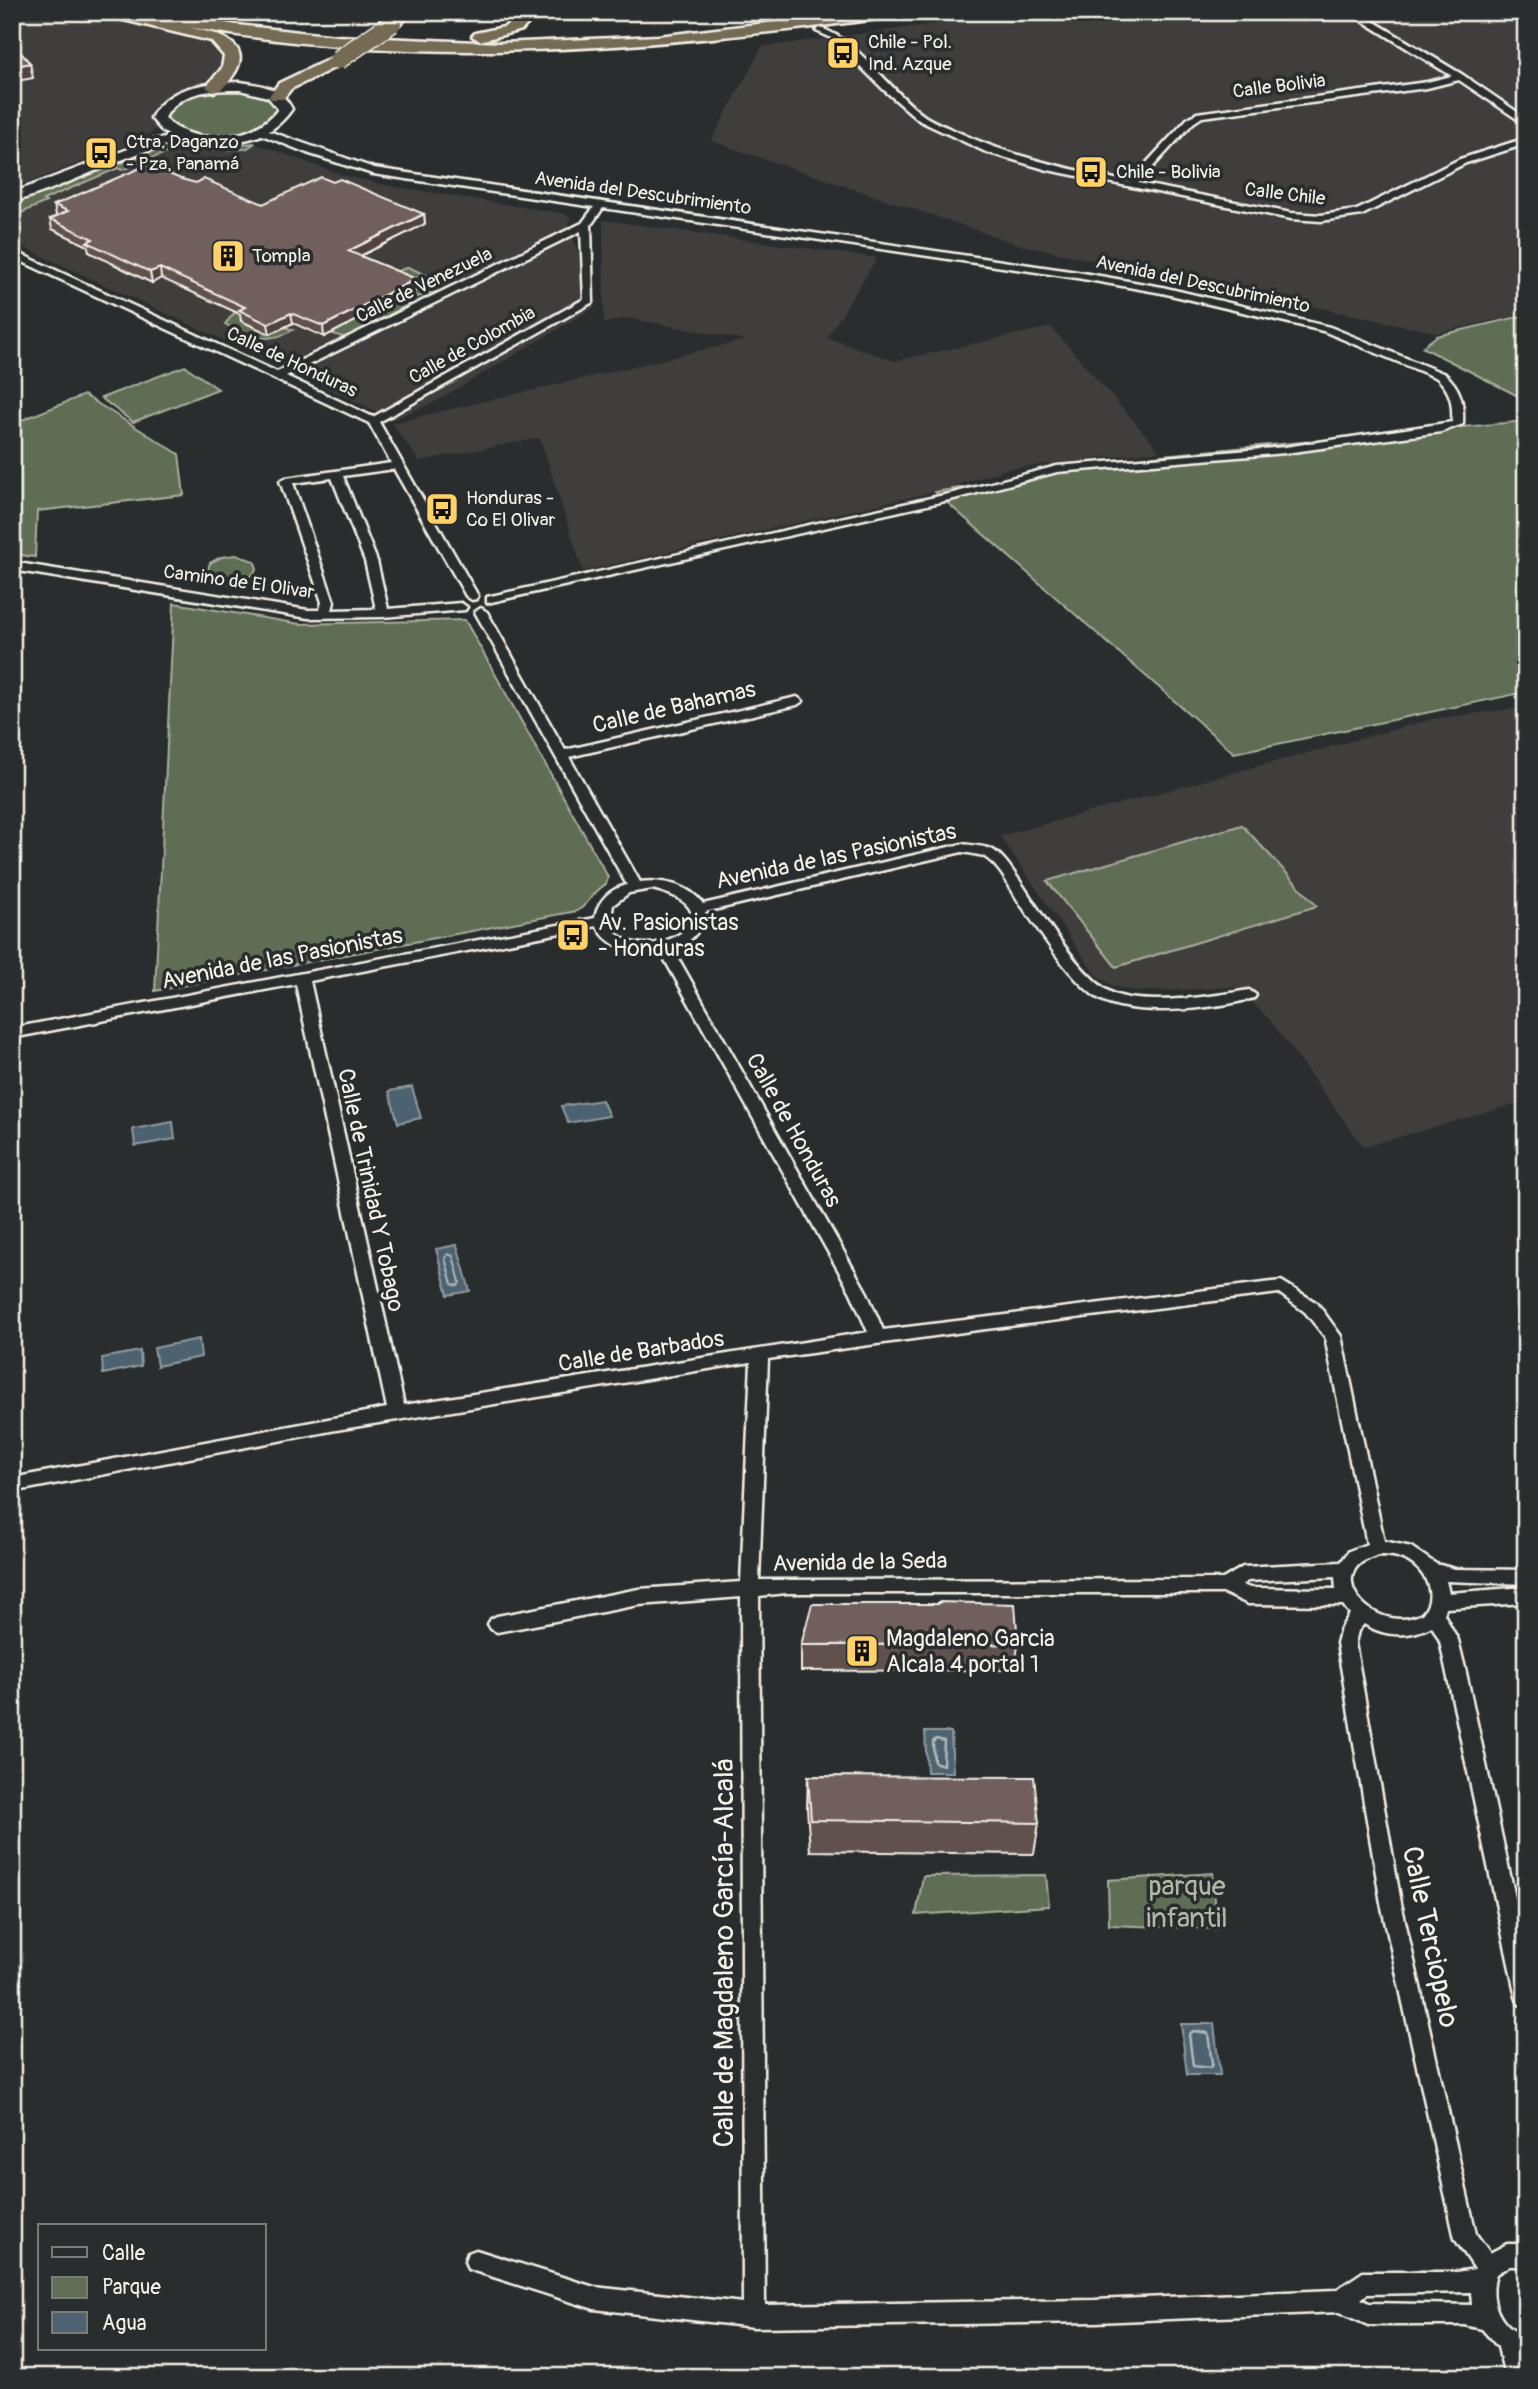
<svg xmlns="http://www.w3.org/2000/svg" width="1538" height="2389" font-family="Pangolin,sans-serif">
<style>
.built{fill:#3f3c3c}
.green{fill:#616d54;stroke:#aaaf9e;stroke-width:2}
.water{fill:#4e6271;stroke:#909ba1;stroke-width:2}
.lines{fill:none;stroke-linecap:round;stroke-linejoin:round}
.shore-far1{stroke:#b2b8b8;stroke-width:2}
.shore{stroke:#b2b8b8;stroke-width:2.5}
.street-casing{stroke:#f4f1e8;stroke-width:5}
.secondary-casing{stroke:#f4f1e8;stroke-width:5}
.highway-casing{stroke:#f4f1e8;stroke-width:5}
.street{fill:#2a2d2e;fill-rule:evenodd}
.secondary{fill:#2a2d2e;fill-rule:evenodd}
.highway{fill:#746b52;fill-rule:evenodd}
.highway-bridge-casing{stroke:#f4f1e8;stroke-width:21;stroke-linecap:butt}
.highway-bridge{stroke:#746b52;stroke-width:18}
.wall{fill:#615150;stroke:#f4f1e8;stroke-width:2}
.shaded-wall{fill:#4f4241;stroke:#f4f1e8;stroke-width:2}
.building{fill:#715e5d;stroke:#f4f1e8;stroke-width:2}
.labels{text-anchor:middle;dominant-baseline:central;stroke-width:7;stroke-linejoin:round;paint-order:stroke}
.far-poi-label{font-size:19px;fill:#f4f1e8;stroke:#2a2d2e;text-anchor:start}
.far-street-label{font-size:19px;fill:#f4f1e8;stroke:#2a2d2e}
.street-label{font-size:23px;fill:#f4f1e8;stroke:#2a2d2e}
.poi-label{font-size:23px;fill:#f4f1e8;stroke:#2a2d2e;text-anchor:start}
.near-park-label{font-size:28px;fill:#b2b6a5;stroke:#2a2d2e}
.near-street-label{font-size:28px;fill:#f4f1e8;stroke:#2a2d2e}
</style>
<rect width="100%" height="100%" fill="#2a2d2e"/>
<filter id="ink" filterUnits="userSpaceOnUse"><feTurbulence type="fractalNoise" baseFrequency=".0143" numOctaves="2"/><feDisplacementMap in="SourceGraphic" scale="14" xChannelSelector="R" yChannelSelector="G"/><feConvolveMatrix kernelMatrix="1 2 1 2 8 2 1 2 1" color-interpolation-filters="sRGB"/></filter>
<g filter="url(#ink)">
<g class="built">
<polygon points="12,12 108,12 228,45 222,80 168,102 161,125 145,138 12,189"/>
<polygon points="1024,12 1526,12 1526,313 1438,333 1021,245 711,141 762,47"/>
<polygon points="255,143 343,175 384,185 566,214 571,219 569,224 595,307 435,402 393,419 12,242 12,204 172,144 219,146"/>
<polygon points="603,220 877,258 827,338 895,361 1051,327 1160,451 1007,469 938,491 583,571 540,438 419,461 392,423 746,340 627,318 604,323"/>
<polygon points="1526,707 1526,1101 1364,1147 1269,1019 1236,987 1138,992 1112,986 1095,974 1000,836 1433,719"/>
</g>
<g class="green">
<path d="M222,90C244,90 263,91 278,108L277,115C239,137 202,150 166,119C171,95 201,92 222,90Z"/>
<polygon points="255,143 246,149 173,150 122,170 118,168 43,200 46,202 12,217 12,204 172,144 219,146"/>
<polygon points="408,267 437,280 439,283 435,292 417,297 385,276"/>
<polygon points="402,297 409,301 410,304 345,338 331,333"/>
<path d="M235,312L247,318L242,321L270,334L285,327L293,330C269,344 248,338 225,324Z"/>
<polygon points="1526,315 1526,400 1422,347 1437,336"/>
<polygon points="185,366 218,389 133,422 101,398"/>
<polygon points="84,395 179,454 184,495 37,511 35,557 12,554 12,424"/>
<polygon points="1526,421 1526,692 1234,753 935,492 1162,455"/>
<path d="M236,555L254,561L257,568C248,586 220,588 206,575L210,563L221,557Z"/>
<path d="M174,603L300,624L465,620L608,877L606,884C593,891 588,906 577,911L155,991Z"/>
<polygon points="1242,825 1317,906 1116,967 1047,881"/>
<polygon points="1213,1873 1217,1929 1109,1925 1108,1880"/>
<polygon points="1046,1875 1049,1906 916,1915 923,1876"/>
</g>
<g class="water">
<polygon points="412,1087 421,1118 398,1123 389,1091"/>
<polygon points="602,1100 609,1116 568,1123 561,1106"/>
<polygon points="173,1122 175,1139 135,1146 133,1129"/>
<polygon points="457,1245 470,1291 448,1295 436,1249"/>
<polygon points="199,1339 201,1357 157,1366 154,1348"/>
<polygon points="140,1351 141,1366 103,1374 102,1358"/>
<polygon points="925,1732 951,1732 953,1772 927,1772"/>
<polygon points="1181,2024 1214,2024 1220,2075 1187,2075"/>
</g>
<g class="lines">
<polygon class="shore-far1" points="448,1254 453,1256 460,1282 458,1286 452,1284 445,1258"/>
<g class="shore">
<polygon points="936,1739 944,1741 943,1765 934,1762 933,1742"/>
<polygon points="1193,2031 1208,2033 1212,2064 1210,2068 1193,2066 1189,2034"/>
</g>
<defs>
<g id="street">
<path d="M1348,12H1358L1463,75L1526,118V125L1459,80L1427,88L1202,117L1193,123L1138,183L1291,213L1321,215L1357,210L1460,159L1526,138V144L1466,163L1362,215L1321,221L1291,219L1048,170L986,152L920,121L883,89L832,38L816,31L820,28C858,39 891,93 926,117C936,123 949,128 960,133C1014,158 1071,169 1129,182L1187,119L1197,113L1427,82L1452,76Z"/>
<path d="M260,128L374,168L1077,272L1162,287L1330,327L1445,374C1461,388 1464,403 1463,424L1441,432L1285,453L1057,472L954,499L487,603V597L491,596L953,493L1057,466L1285,447L1452,422C1453,404 1451,391 1437,378L1323,331L1162,293L1077,278L603,208L591,225L593,302L379,422L478,596L476,599L472,600L466,596L394,469L343,476L377,561L388,609L461,603L467,607L465,610L382,617L308,618L12,570V562L308,610H320L322,602L280,481L286,478L391,463L369,423L12,257V250L277,372L582,223L594,207L373,174L307,153L257,133V129ZM581,231L584,299L373,417L286,376ZM332,478L365,561L376,609L332,610L334,602L293,483Z"/>
<path d="M481,608L487,612L565,750L797,697L803,701L797,705L569,757L640,882C661,879 690,885 703,904L962,844C971,845 985,846 993,850C1006,858 1015,875 1024,887C1042,915 1086,985 1117,995C1149,1006 1215,996 1249,990L1256,995L1254,998C1216,1009 1124,1020 1092,994C1063,970 1041,933 1019,902C1010,888 999,864 983,856C977,854 968,853 962,852L705,912L706,916C699,933 691,942 673,949L867,1293L883,1330L1281,1281L1317,1303L1341,1336L1384,1541L1411,1547L1436,1564L1455,1569L1526,1570V1584L1446,1581L1449,1593L1526,1587V1603L1446,1608L1444,1614L1458,1640L1465,1668L1526,1948V2007L1519,2004L1516,1997L1440,1641L1432,1626C1409,1638 1385,1637 1364,1624L1358,1631L1355,1643L1401,1903L1476,2234L1490,2253L1507,2244H1526V2266H1509L1496,2274C1488,2301 1499,2327 1526,2337V2377H1505L1498,2347L1482,2329L1464,2325H1368L1339,2312L1095,2322L754,2327L594,2309L468,2269L465,2261L468,2253L476,2250L594,2287L743,2303L741,1597L639,1605L497,1632L491,1629L488,1624L491,1619L497,1616L639,1589L741,1582L751,1362L336,1430L12,1492V1478L387,1408L296,984L12,1038V1028L595,918C598,900 610,889 627,885L475,612ZM652,889C753,913 633,977 610,923L613,905L629,893ZM597,926C609,950 637,954 661,953L851,1293L868,1332L404,1405L310,981ZM1279,1293L1305,1312L1325,1337L1367,1544L1349,1551L1341,1562L1243,1567L1223,1579L759,1580L768,1359L978,1330ZM1378,1555C1385,1555 1393,1555 1400,1558C1423,1565 1440,1594 1422,1614C1380,1635 1330,1585 1362,1562C1367,1559 1373,1557 1378,1555ZM1335,1577L1336,1589L1250,1588L1242,1585L1247,1581ZM786,1593H1224L1248,1604L1343,1605L1350,1614L1341,1628L1337,1643L1381,1903L1455,2239L1475,2269L1456,2272H1363L1336,2290L1095,2300L765,2305L759,1596ZM1471,2292L1472,2305L1369,2303L1361,2299L1367,2294Z"/>
</g>
<path id="secondary" d="M240,82C262,85 282,88 292,109C257,159 207,134 159,147C109,161 62,189 12,202V193L152,140L173,137L163,132L151,118C168,85 206,83 240,82ZM240,90L268,97L278,109C256,141 191,148 165,118C179,90 213,90 240,90Z"/>
<g id="highway">
<path d="M101,12L137,14L136,12H163L237,25L336,36L500,43L658,36L857,12H900L893,17C656,48 425,70 188,27C210,32 256,41 234,74C229,82 223,90 214,92L206,87L222,68L224,56L211,41L103,15Z"/>
<polygon points="397,12 414,12 397,26 387,26 384,23"/>
<polygon points="523,12 538,12 522,30 480,41 472,36 475,33 504,27 517,20"/>
<polygon points="338,55 344,57 346,60 344,63 291,89 283,99 271,99 269,96 279,83"/>
</g>
</defs>
<use href="#street" class="street-casing"/>
<use href="#secondary" class="secondary-casing"/>
<use href="#highway" class="highway-casing"/>
<use href="#street" class="street"/>
<use href="#secondary" class="secondary"/>
<use href="#highway" class="highway"/>
<defs>
<polyline id="highway-bridge" points="338,60 392,23"/>
</defs>
<use href="#highway-bridge" class="highway-bridge-casing"/>
<use href="#highway-bridge" class="highway-bridge"/>
</g>
<g class="wall">
<polygon points="181,179 263,204 424,214 425,224 360,256 416,279 417,290 324,337 293,323 270,334 241,321 240,314 161,278 152,283 89,252 88,246 52,229 50,219 58,216 56,215 54,205"/>
<polygon points="1018,1644 1015,1670 801,1671 801,1645"/>
<polygon points="808,1776 1039,1823 1034,1854 810,1851 807,1808"/>
</g>
<g class="shaded-wall">
<polygon points="30,63 33,78 12,82 12,67"/>
<polygon points="424,214 425,224 350,261 348,251"/>
<polygon points="160,268 161,278 152,283 150,272"/>
<polygon points="416,279 417,290 324,337 323,326"/>
<polygon points="291,313 293,323 270,334 268,324"/>
</g>
<g class="building">
<polygon points="12,43 30,63 12,67"/>
<polygon points="147,165 181,179 196,183 204,179 263,204 321,177 333,182 340,179 424,214 348,251 416,279 323,326 291,313 268,324 239,310 245,307 160,268 150,272 87,242 93,239 50,219 68,211 54,205"/>
<polygon points="938,1602 1015,1604 1018,1644 801,1645 812,1604 938,1604"/>
<polygon points="808,1776 1034,1777 1039,1823 811,1820"/>
</g>
</g>
<defs>
<symbol id="bus-square" viewBox="-11 -11 22 22"><rect x="-9" y="-9" width="18" height="18" rx="4" fill="#ffd166" stroke="#2a2d2e"/><path d="M-5-6H5V4H4V6H2V4H-2V6H-4V4H-5ZM-3.5-4V0h7V-4ZM-3.5 1.2v1.5H-2V1.2ZM2 1.2v1.5H3.5V1.2Z" fill="#111"/></symbol>
<symbol id="building-square" viewBox="-11 -11 22 22"><rect x="-9" y="-9" width="18" height="18" rx="4" fill="#ffd166" stroke="#2a2d2e"/><path d="M-4-6H4V6H1V3H-1V6H-4ZM-2.5-4.3h1.7v1.8h-1.7ZM.8-4.3h1.7v1.8H.8ZM-2.5-1h1.7V.8h-1.7ZM.8-1h1.7V.8H.8Z" fill="#111"/></symbol>
</defs>
<g fill-rule="evenodd">
<use href="#bus-square" x="824" y="34" width="38" height="38"/>
<use href="#bus-square" x="82" y="134" width="38" height="38"/>
<use href="#bus-square" x="1072" y="153" width="38" height="38"/>
<use href="#building-square" x="209" y="237" width="38" height="38"/>
<use href="#bus-square" x="423" y="490" width="38" height="38"/>
<use href="#bus-square" x="554" y="916" width="38" height="38"/>
<use href="#building-square" x="843" y="1632" width="38" height="38"/>
</g>
<g class="labels">
<g class="far-poi-label">
<text x="868" y="42">Chile - Pol.<tspan x="868" dy="22">Ind. Azque</tspan></text>
<text x="126" y="142">Ctra. Daganzo<tspan x="126" dy="22">- Pza. Panamá</tspan></text>
<text x="1116" y="172">Chile - Bolivia</text>
<text x="252" y="256">Tompla</text>
<text x="466" y="498">Honduras -<tspan x="466" dy="22">Cº El Olivar</tspan></text>
</g>
<g class="far-street-label">
<text transform="translate(1279 86) rotate(-7)">Calle Bolivia</text>
<text transform="translate(643 193) rotate(8)">Avenida del Descubrimiento</text>
<text transform="translate(1285 194) rotate(7)">Calle Chile</text>
<text transform="translate(1203 284) rotate(12)">Avenida del Descubrimiento</text>
<text transform="translate(424 285) rotate(-26)">Calle de Venezuela</text>
<text transform="translate(472 345) rotate(-29)">Calle de Colombia</text>
<text transform="translate(292 362) rotate(25)">Calle de Honduras</text>
<text transform="translate(239 582) rotate(8)">Camino de El Olivar</text>
</g>
<g class="street-label">
<text transform="translate(674 707) rotate(-13)">Calle de Bahamas</text>
<text transform="translate(836 856) rotate(-12)">Avenida de las Pasionistas</text>
<text transform="translate(282 958) rotate(-11)">Avenida de las Pasionistas</text>
<text transform="translate(794 1130) rotate(61)">Calle de Honduras</text>
<text transform="translate(371 1190) rotate(78)">Calle de Trinidad Y Tobago</text>
<text transform="translate(641 1351) rotate(-9)">Calle de Barbados</text>
<text transform="translate(860 1562) rotate(-1)">Avenida de la Seda</text>
</g>
<g class="poi-label">
<text x="598" y="922">Av. Pasionistas<tspan x="598" dy="26">- Honduras</tspan></text>
<text x="886" y="1638">Magdaleno Garcia<tspan x="886" dy="26">Alcala 4 portal 1</tspan></text>
</g>
<g class="near-park-label">
<text x="1187" y="1886">parque<tspan x="1187" dy="32">infantil</tspan></text>
</g>
<g class="near-street-label">
<text transform="translate(1430 1937) rotate(78)">Calle Terciopelo</text>
<text transform="translate(724 1953) rotate(-90)">Calle de Magdaleno García-Alcalá</text>
</g>
</g>
<rect width="1538" height="2389" fill="none" stroke="#2a2d2e" stroke-width="42"/>
<rect x="21" y="21" width="1496" height="2347" fill="none" stroke="#f4f1e8" stroke-width="2.5" filter="url(#ink)"/>
<rect x="38" y="2224" width="228" height="126" fill="#2a2d2e" stroke="#7b7b78" stroke-width="2"/>
<rect x="52" y="2247" width="35" height="10" fill="#2a2d2e" stroke="#7b7b78" stroke-width="2"/>
<text x="102" y="2260" font-size="21" fill="#f4f1e8">Calle</text>
<rect x="52" y="2277" width="35" height="21" fill="#616d54" stroke="#7b7b78" stroke-width="2"/>
<text x="102" y="2294" font-size="21" fill="#f4f1e8">Parque</text>
<rect x="52" y="2312" width="35" height="21" fill="#4e6271" stroke="#7b7b78" stroke-width="2"/>
<text x="102" y="2330" font-size="21" fill="#f4f1e8">Agua</text>
</svg>
